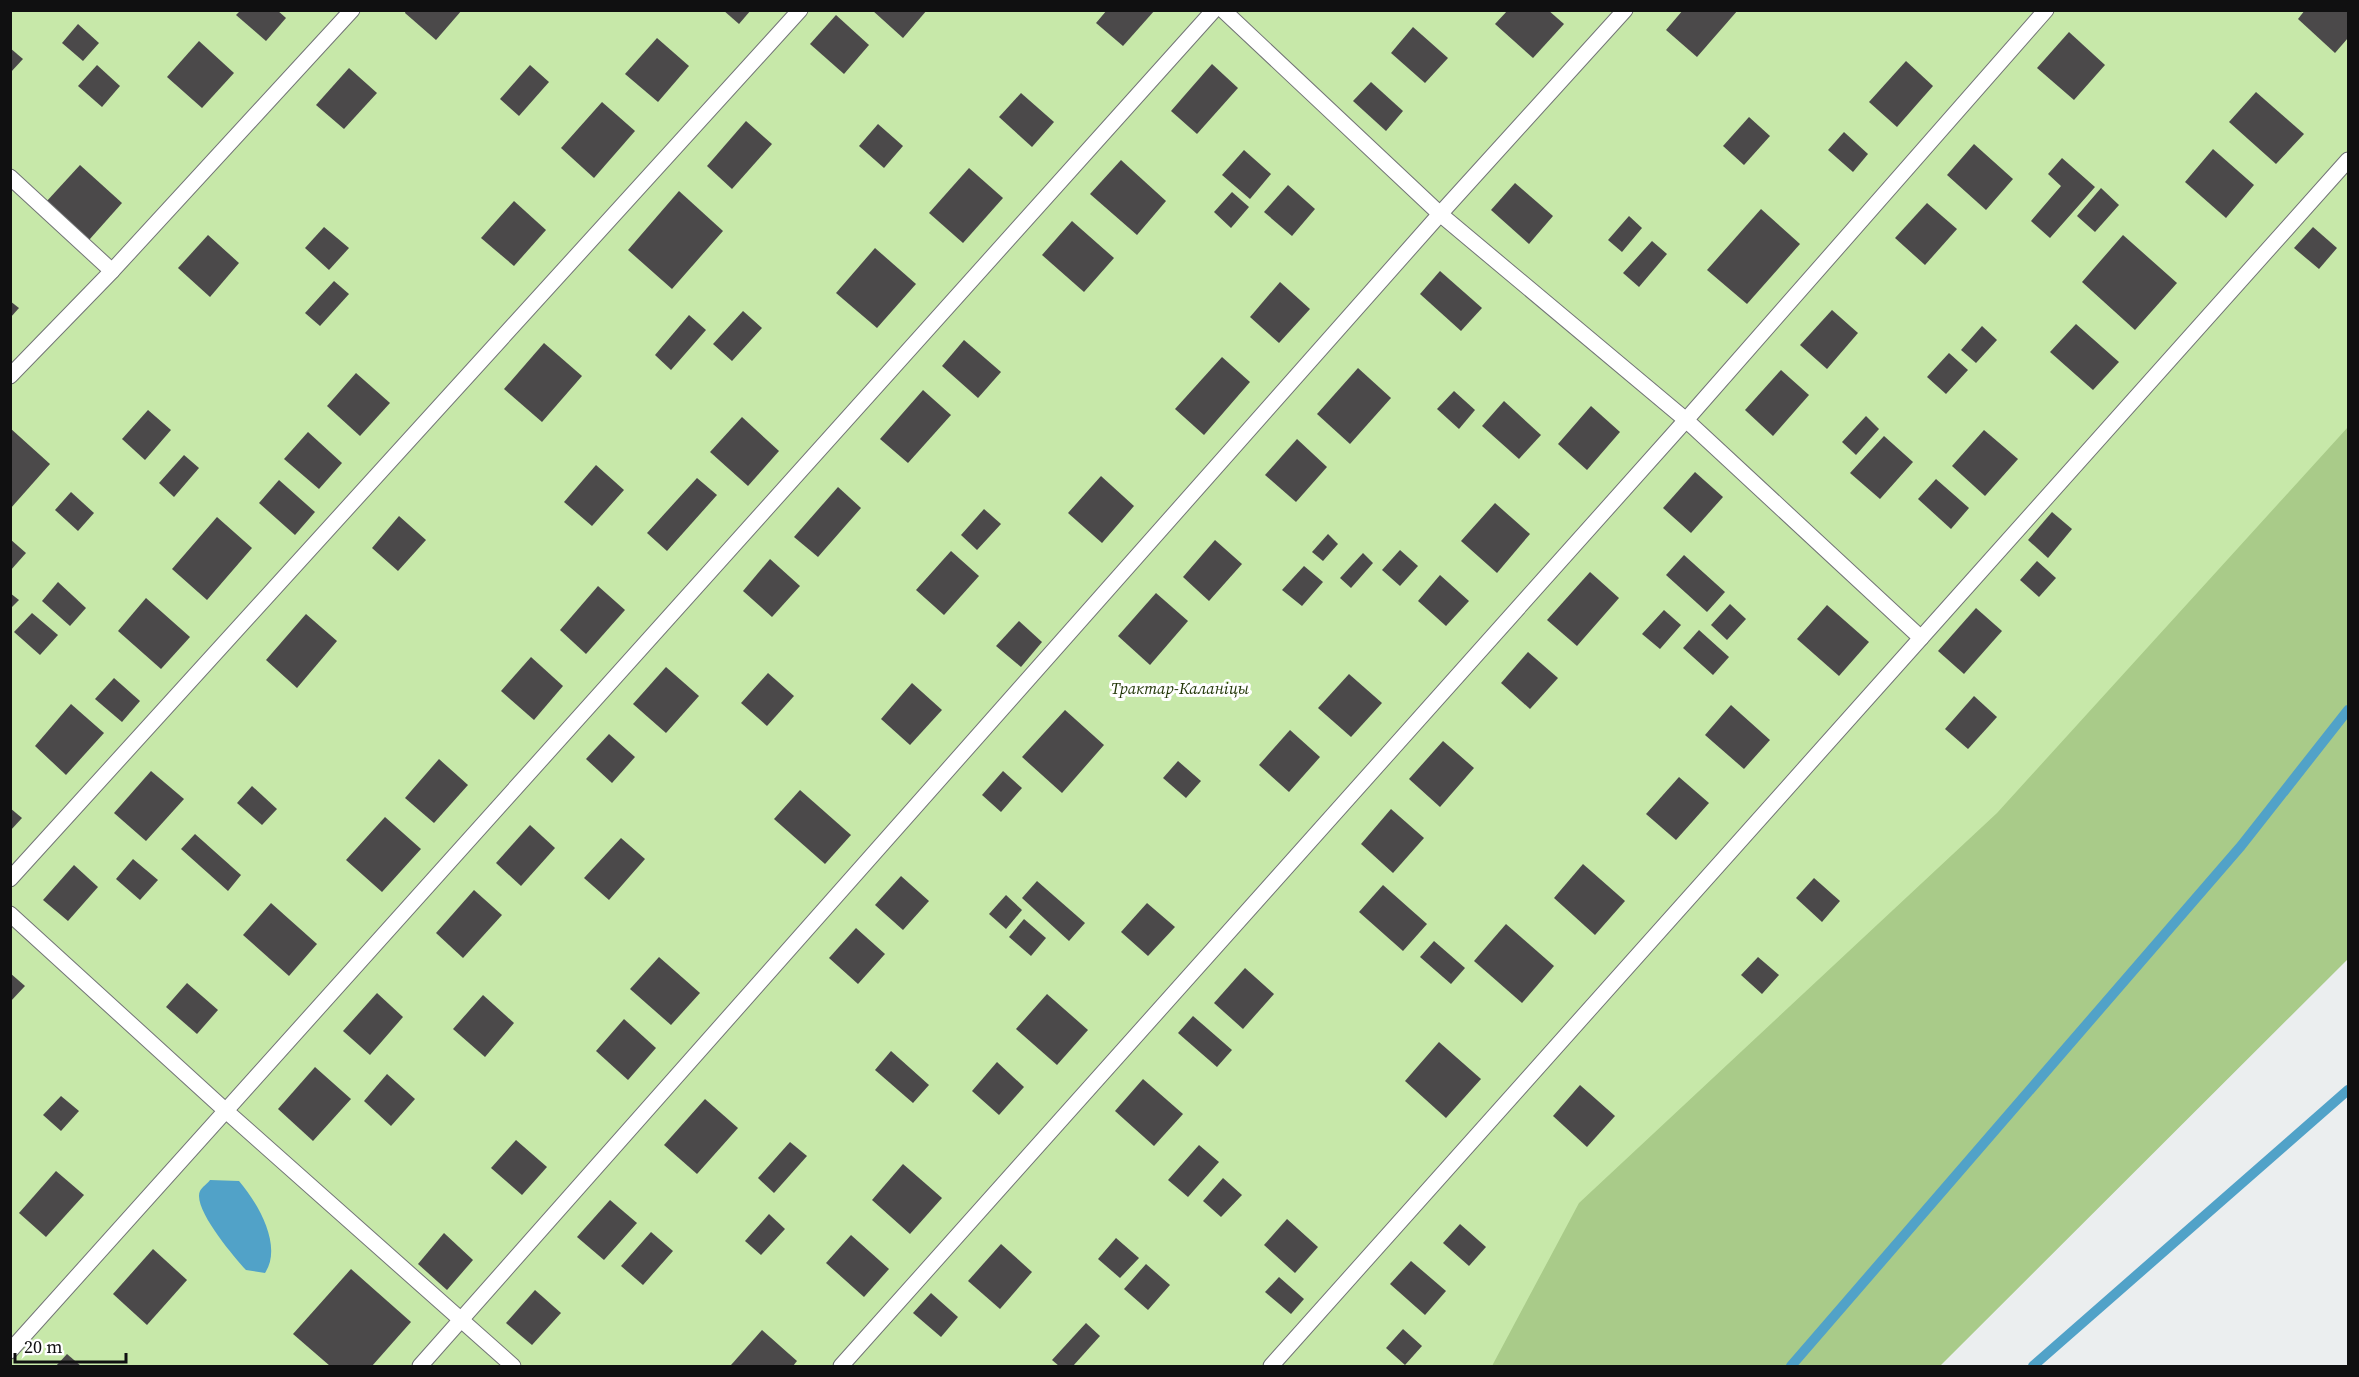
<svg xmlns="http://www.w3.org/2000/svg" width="2359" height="1377" font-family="'Source Serif 4',serif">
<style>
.green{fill:#c7e8a9}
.forest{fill:#a9cb89}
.water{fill:#51a2c8}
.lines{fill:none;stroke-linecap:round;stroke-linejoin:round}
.stream{stroke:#51a2c8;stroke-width:10}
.building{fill:#4b494a}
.service-casing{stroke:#727476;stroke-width:17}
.service{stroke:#fff;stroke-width:15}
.labels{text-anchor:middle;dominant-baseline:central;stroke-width:6;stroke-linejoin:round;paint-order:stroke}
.park-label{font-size:16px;font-style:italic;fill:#1f3404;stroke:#fff}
</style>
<rect width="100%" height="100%" fill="#ebeeef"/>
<polygon class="green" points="10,11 2348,11 2348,463 1522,1366 11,1366"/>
<polygon class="forest" points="2348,427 2348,959 1940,1366 1492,1366 1579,1203 1997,813"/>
<path class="water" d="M210,1180L239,1181C258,1203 283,1246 265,1273L246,1270C234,1257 192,1208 200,1191C202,1187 208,1183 210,1180Z"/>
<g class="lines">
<g class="stream">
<polyline points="1791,1366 2241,846 2348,710"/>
<polyline points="2033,1366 2348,1090"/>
</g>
</g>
<g class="building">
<polygon points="241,10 277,10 286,18 266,41 236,15"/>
<polygon points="406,10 462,10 436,40 405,13"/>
<polygon points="723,10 751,10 739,24"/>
<polygon points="872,10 927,10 903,38"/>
<polygon points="1107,10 1155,10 1123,46 1096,23"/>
<polygon points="1508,10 1548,10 1564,24 1533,58 1495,24"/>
<polygon points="1683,10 1738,10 1697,57 1666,30"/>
<polygon points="2305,10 2348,10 2348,38 2335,53 2298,19"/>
<polygon points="836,15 869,45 844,74 810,44"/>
<polygon points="78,24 99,43 83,61 62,43"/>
<polygon points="1413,27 1448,58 1425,83 1391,53"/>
<polygon points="2069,32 2105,65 2074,100 2037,68"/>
<polygon points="657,38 689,66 658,102 625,74"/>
<polygon points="199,41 234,73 202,108 167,77"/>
<polygon points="10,48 23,59 10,73"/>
<polygon points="1906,61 1933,86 1897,127 1869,102"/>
<polygon points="1212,64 1238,88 1197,134 1171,111"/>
<polygon points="97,65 120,86 102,107 78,86"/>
<polygon points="530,65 549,82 519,116 500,99"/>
<polygon points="349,68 377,93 344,129 316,105"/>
<polygon points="1371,82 1403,111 1386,131 1353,101"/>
<polygon points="2256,92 2304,134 2276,164 2229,122"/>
<polygon points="1021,93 1054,122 1032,147 999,117"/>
<polygon points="602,102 635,131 594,178 561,148"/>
<polygon points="1749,117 1770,136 1744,165 1723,146"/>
<polygon points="746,121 772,144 732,189 707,166"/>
<polygon points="878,124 903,146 884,168 859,146"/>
<polygon points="1844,132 1868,154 1853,172 1828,150"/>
<polygon points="1974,144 2013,179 1986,210 1947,175"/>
<polygon points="2213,149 2254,185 2226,218 2185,182"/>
<polygon points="1244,150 1271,174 1250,199 1222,175"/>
<polygon points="2062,158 2095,187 2050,238 2031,221 2061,186 2048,174"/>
<polygon points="1121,160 1166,201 1137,235 1090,194"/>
<polygon points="80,165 122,203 89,240 46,202"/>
<polygon points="969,168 1003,198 963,243 929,213"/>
<polygon points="1515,183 1553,216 1529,244 1491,210"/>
<polygon points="1288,185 1315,209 1292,236 1264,212"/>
<polygon points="2101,188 2119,205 2095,232 2077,216"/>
<polygon points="679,191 723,231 672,289 628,250"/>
<polygon points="1232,192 1249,207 1231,228 1214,212"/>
<polygon points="514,201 546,230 514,266 481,238"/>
<polygon points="1927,203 1957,229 1925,265 1895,238"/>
<polygon points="1761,209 1800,244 1747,304 1707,270"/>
<polygon points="1629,216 1642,228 1622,252 1608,240"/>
<polygon points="1072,221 1114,258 1084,292 1042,255"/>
<polygon points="324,227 349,248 329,270 305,248"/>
<polygon points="2313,227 2337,248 2319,269 2294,248"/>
<polygon points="208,235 239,263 210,297 178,268"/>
<polygon points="2123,235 2177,283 2135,330 2082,282"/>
<polygon points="1652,241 1667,254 1639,287 1623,273"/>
<polygon points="875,248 916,284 877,328 836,293"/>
<polygon points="1440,271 1482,308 1461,331 1420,294"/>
<polygon points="334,281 349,294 320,326 305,313"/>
<polygon points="1280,282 1310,309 1279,343 1250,317"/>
<polygon points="10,301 19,308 10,318"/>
<polygon points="1832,310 1858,333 1827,369 1800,345"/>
<polygon points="743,311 762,328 732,361 713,344"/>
<polygon points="689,315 706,330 671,370 655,355"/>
<polygon points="2076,324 2119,362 2093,390 2050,352"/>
<polygon points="1982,326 1997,340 1976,363 1961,350"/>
<polygon points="964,340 1001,372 978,398 942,366"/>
<polygon points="544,343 582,376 542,422 504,389"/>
<polygon points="1949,353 1968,370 1946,394 1927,377"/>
<polygon points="1222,357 1250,382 1204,435 1175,409"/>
<polygon points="1358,368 1391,398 1350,444 1317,414"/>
<polygon points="1781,370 1809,395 1773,436 1745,410"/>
<polygon points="356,373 390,403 360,436 327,406"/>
<polygon points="923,390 951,415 908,463 880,439"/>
<polygon points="1454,391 1475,410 1459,429 1437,409"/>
<polygon points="1504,401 1541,435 1519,459 1482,426"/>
<polygon points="1591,406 1620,432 1587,470 1558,444"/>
<polygon points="148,410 171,430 145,460 122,439"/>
<polygon points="1866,416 1879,429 1856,455 1842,442"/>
<polygon points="742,417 779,451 748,486 710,452"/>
<polygon points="10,428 50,464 10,509"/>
<polygon points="1984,430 2018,459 1985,496 1952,466"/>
<polygon points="308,432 342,463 319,489 284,459"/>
<polygon points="1884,436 1913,462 1880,499 1850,473"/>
<polygon points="1297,439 1327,467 1296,502 1265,475"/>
<polygon points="184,455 199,468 174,497 159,483"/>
<polygon points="596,465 624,490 592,526 564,502"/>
<polygon points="1695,472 1723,497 1691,533 1663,508"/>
<polygon points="1101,476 1134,506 1102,543 1068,513"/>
<polygon points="697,478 717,495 667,551 647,533"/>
<polygon points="1936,479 1969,508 1951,529 1918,499"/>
<polygon points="279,480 315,512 295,535 259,503"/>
<polygon points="838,487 861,508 818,557 794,537"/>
<polygon points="71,492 94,513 78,531 55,510"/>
<polygon points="1495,503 1530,534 1497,573 1461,541"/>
<polygon points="984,509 1001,524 977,550 961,535"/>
<polygon points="2052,512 2072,529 2048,558 2028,540"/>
<polygon points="399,516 426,540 398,571 372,548"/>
<polygon points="217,517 252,548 207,600 172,569"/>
<polygon points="1328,534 1338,544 1323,561 1312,552"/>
<polygon points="10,539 26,553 10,571"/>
<polygon points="1215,540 1242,564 1209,601 1183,577"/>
<polygon points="1400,550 1418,566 1400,586 1382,570"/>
<polygon points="951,551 979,576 944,615 916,590"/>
<polygon points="1363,553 1373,563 1351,588 1340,578"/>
<polygon points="1684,555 1725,592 1707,612 1666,575"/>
<polygon points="770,559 800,586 772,617 743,591"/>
<polygon points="2037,561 2056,578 2039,597 2020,580"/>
<polygon points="1304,566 1323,582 1302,606 1282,590"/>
<polygon points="1590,572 1619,598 1577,646 1547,620"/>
<polygon points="1440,575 1469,601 1446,626 1418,601"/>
<polygon points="58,582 86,608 70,626 42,601"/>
<polygon points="598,586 625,610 586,654 560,630"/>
<polygon points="10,593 19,600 10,609"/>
<polygon points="1156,593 1188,621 1150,665 1118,636"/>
<polygon points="146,598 190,637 161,669 118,631"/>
<polygon points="1730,604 1746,619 1727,640 1711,625"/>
<polygon points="1827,605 1869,642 1839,676 1797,639"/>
<polygon points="1976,608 2002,631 1964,674 1938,651"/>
<polygon points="1664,610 1681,625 1660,649 1642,634"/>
<polygon points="32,613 58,635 40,655 14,632"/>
<polygon points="306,614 337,641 297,688 266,660"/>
<polygon points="1019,621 1042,642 1021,667 996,646"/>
<polygon points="1699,630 1729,657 1713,675 1683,648"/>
<polygon points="1528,652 1558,678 1530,709 1501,683"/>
<polygon points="531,657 563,686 534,720 501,691"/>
<polygon points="666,667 699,696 666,733 633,704"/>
<polygon points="768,673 794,696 767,726 741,703"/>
<polygon points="1349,674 1382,703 1351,737 1318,708"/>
<polygon points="114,678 140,701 122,722 95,699"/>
<polygon points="912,683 942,710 910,745 881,719"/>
<polygon points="1974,696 1997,717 1968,749 1945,729"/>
<polygon points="71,704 104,733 66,775 35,746"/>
<polygon points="1731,705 1770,740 1744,769 1705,735"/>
<polygon points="1065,710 1104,745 1062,793 1022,757"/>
<polygon points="1290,730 1320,757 1289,792 1259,765"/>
<polygon points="609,734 635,757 612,783 586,759"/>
<polygon points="1443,741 1474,768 1440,807 1409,779"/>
<polygon points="439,759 468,785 434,823 405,798"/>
<polygon points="1178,761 1201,781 1186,798 1163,778"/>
<polygon points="151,771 184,799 146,841 114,813"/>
<polygon points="1003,771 1022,788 1001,812 982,795"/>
<polygon points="1679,777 1709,803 1676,840 1646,814"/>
<polygon points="252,786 277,809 262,825 237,803"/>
<polygon points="800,790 851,835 825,864 774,819"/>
<polygon points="10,808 22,818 10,831"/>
<polygon points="1391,809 1424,838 1393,873 1361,844"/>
<polygon points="385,817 421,849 382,892 346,860"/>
<polygon points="530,825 555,848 521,886 496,863"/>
<polygon points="195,834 241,875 228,891 181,849"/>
<polygon points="621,838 645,859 609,900 584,878"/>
<polygon points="133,859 158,880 140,900 116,879"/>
<polygon points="1583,864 1625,901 1595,935 1554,898"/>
<polygon points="74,865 98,887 68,921 43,900"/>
<polygon points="901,876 929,901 903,930 875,905"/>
<polygon points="1814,878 1840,901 1822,922 1796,898"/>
<polygon points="1037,881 1085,923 1069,941 1022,898"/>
<polygon points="1383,885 1427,924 1403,951 1359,912"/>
<polygon points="474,890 502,915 463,958 436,933"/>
<polygon points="1006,895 1022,910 1006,929 989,914"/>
<polygon points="271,903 317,944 289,976 243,935"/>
<polygon points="1147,903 1175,927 1148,956 1121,932"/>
<polygon points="1024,919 1046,938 1031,956 1009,937"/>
<polygon points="1506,924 1554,966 1522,1003 1474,961"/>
<polygon points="856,928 885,954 858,984 829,958"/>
<polygon points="1434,941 1465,968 1451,984 1420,957"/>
<polygon points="659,957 700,993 671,1025 630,989"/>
<polygon points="1758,957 1779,975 1762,994 1741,975"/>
<polygon points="1245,968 1274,994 1243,1029 1214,1003"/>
<polygon points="10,973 25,986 10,1002"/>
<polygon points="187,983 218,1010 197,1034 166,1007"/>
<polygon points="377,993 403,1017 370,1055 343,1031"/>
<polygon points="1047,994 1088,1030 1057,1065 1016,1029"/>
<polygon points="483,995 514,1023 485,1057 453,1029"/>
<polygon points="1193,1016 1232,1050 1217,1067 1178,1033"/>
<polygon points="624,1019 656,1048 628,1080 596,1051"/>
<polygon points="1439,1042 1481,1079 1446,1118 1405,1081"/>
<polygon points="891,1051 929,1085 913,1103 875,1070"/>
<polygon points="997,1062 1024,1087 999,1115 972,1091"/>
<polygon points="315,1067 351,1099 313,1141 278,1109"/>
<polygon points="387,1074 415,1099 391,1126 364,1101"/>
<polygon points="1143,1079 1183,1114 1154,1146 1115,1111"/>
<polygon points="1580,1085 1615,1116 1587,1147 1553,1116"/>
<polygon points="61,1096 79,1111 61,1131 43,1115"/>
<polygon points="705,1099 738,1128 697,1174 664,1145"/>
<polygon points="516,1140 547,1167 522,1195 491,1168"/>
<polygon points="790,1142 807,1156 774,1193 758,1178"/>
<polygon points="1199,1145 1219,1162 1188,1197 1168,1180"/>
<polygon points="903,1164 942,1198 910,1234 872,1200"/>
<polygon points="56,1171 84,1195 46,1237 19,1213"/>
<polygon points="1223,1178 1242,1195 1221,1217 1203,1201"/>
<polygon points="610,1200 637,1223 604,1260 577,1237"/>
<polygon points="769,1214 785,1229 761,1255 745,1241"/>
<polygon points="1287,1219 1318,1247 1295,1273 1264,1245"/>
<polygon points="1460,1224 1486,1247 1469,1266 1443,1243"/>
<polygon points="651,1232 673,1251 643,1285 621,1266"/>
<polygon points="444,1233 473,1260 447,1290 418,1264"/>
<polygon points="851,1235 889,1269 864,1297 826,1263"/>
<polygon points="1116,1238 1139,1258 1120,1278 1098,1259"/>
<polygon points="1001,1244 1032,1272 1000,1309 968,1281"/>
<polygon points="153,1249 187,1280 147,1325 113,1294"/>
<polygon points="1411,1261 1446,1291 1425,1315 1390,1284"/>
<polygon points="1146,1264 1170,1285 1148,1310 1124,1289"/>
<polygon points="351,1269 411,1322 372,1366 330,1366 293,1334"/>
<polygon points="1279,1277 1304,1299 1291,1314 1265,1292"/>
<polygon points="535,1290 561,1313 532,1345 506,1323"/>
<polygon points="931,1293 958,1317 941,1337 913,1313"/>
<polygon points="1086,1323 1100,1336 1073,1366 1059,1366 1052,1360"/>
<polygon points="1403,1329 1422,1346 1405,1365 1386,1348"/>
<polygon points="762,1330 797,1361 793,1366 733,1366 731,1365"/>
<polygon points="67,1354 81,1366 56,1366"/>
</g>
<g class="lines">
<defs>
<g id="service">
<polyline points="1223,10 1440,214 1686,420 1921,638 1271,1366"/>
<polyline points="10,177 112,271"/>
<polyline points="10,376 112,271 352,10"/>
<polyline points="1921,638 2348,160"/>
<polyline points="10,879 800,10"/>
<polyline points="10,914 226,1111 513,1366"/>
<polyline points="10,1351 1214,10"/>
<polyline points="420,1366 1440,214 1625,10"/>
<polyline points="841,1366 1686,420 2046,10"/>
</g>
</defs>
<use href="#service" class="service-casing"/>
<use href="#service" class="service"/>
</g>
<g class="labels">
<g class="park-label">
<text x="1180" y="688">Трактар-Каланіцы</text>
</g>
</g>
<rect width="2359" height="1377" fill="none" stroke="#101011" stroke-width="24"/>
<path d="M15 1353v9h111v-9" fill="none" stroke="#101011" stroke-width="3"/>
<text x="24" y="1353" font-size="18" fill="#101011" stroke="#ffffff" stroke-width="4.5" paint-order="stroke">20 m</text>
</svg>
